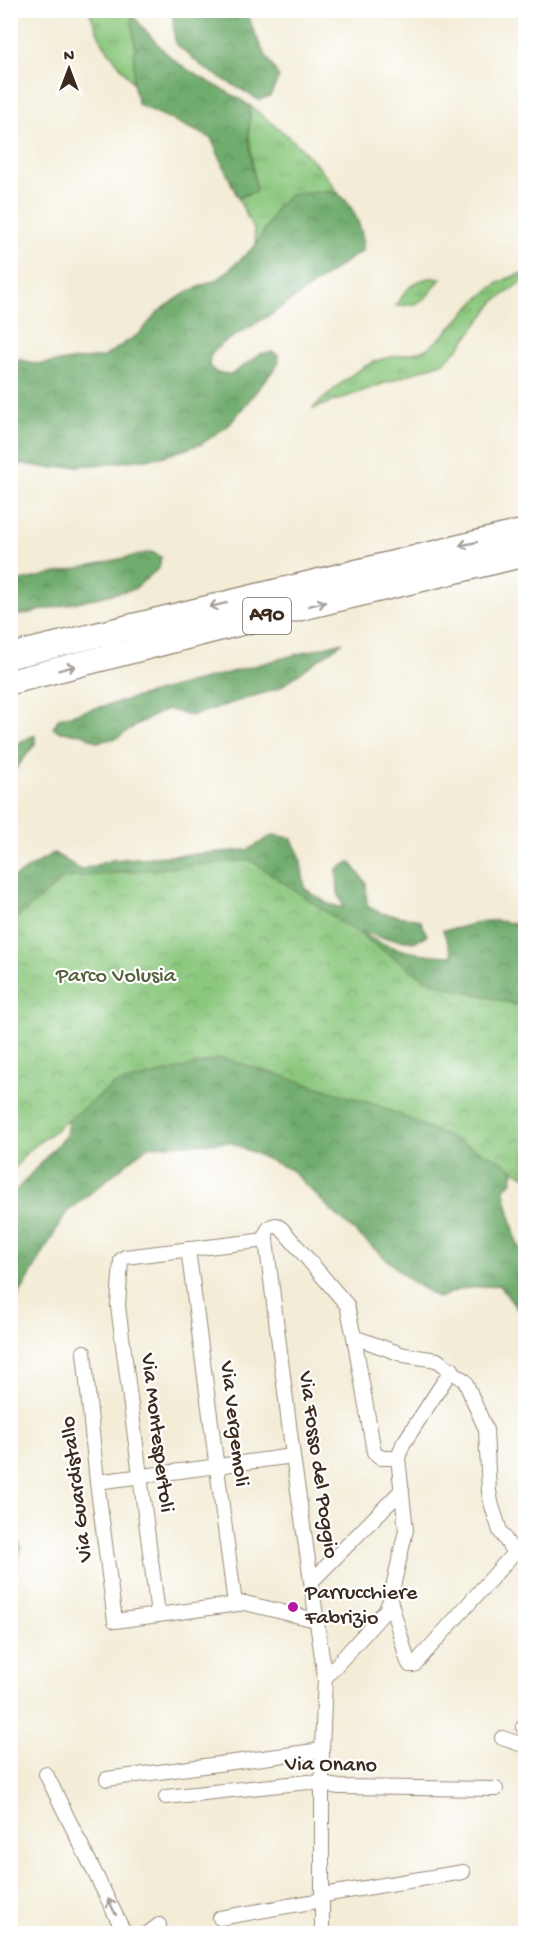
<svg xmlns="http://www.w3.org/2000/svg" width="536" height="1944" font-family="'Gochi Hand',sans-serif">
<style>
.grass{fill:url(#grass-tufts);stroke:#63794e;stroke-width:1.5}
.forest{fill:url(#forest-crowns);stroke:#566b46;stroke-width:1.5}
.park{fill:url(#park-crowns);stroke:#63794e;stroke-width:1.5}
.lines{fill:none;stroke-linecap:round;stroke-linejoin:round}
.minor-casing{stroke:#978b7a;stroke-width:16}
.motorway-casing{stroke:#978b7a;stroke-width:27}
.minor{stroke:#fff;stroke-width:14}
.motorway{stroke:#fff;stroke-width:24}
.oneway{stroke:#a79f9a}
.poi-dot{fill:#b5179e;stroke:#fff;stroke-width:2}
.labels{text-anchor:middle;dominant-baseline:central;stroke-width:4.5;stroke-linejoin:round;paint-order:stroke}
.shield{fill:#fff;stroke:#766a62;stroke-width:1.5}
.shield-label{font-size:21px;font-weight:bold;fill:#3b2a1e}
.park-label{font-size:22px;fill:#576140;stroke:#fff}
.street-label{font-size:22px;fill:#3b2a1e;stroke:#fff}
.poi-label{font-size:22px;fill:#3b2a1e;stroke:#fff;text-anchor:start}
</style>
<defs>
<pattern id="grass-tufts" width="24" height="20" patternUnits="userSpaceOnUse" patternTransform="scale(1.5)"><rect width="24" height="20" fill="#8bc87e"/><path d="M3 7l-1-3M5 7V3M7 7l1-3M15 17l-1-3M17 17v-4M19 17l1-3" fill="none" stroke="#73a367"/></pattern>
<pattern id="forest-crowns" width="20" height="18" patternUnits="userSpaceOnUse" patternTransform="scale(1.5)"><rect width="20" height="18" fill="#70ac6d"/><path d="M2 6a3 3 0 1 1 6 0M12 15a3 3 0 1 1 6 0" fill="none" stroke="#5d8c59"/></pattern>
<pattern id="park-crowns" width="20" height="18" patternUnits="userSpaceOnUse" patternTransform="scale(1.5)"><rect width="20" height="18" fill="#8bc87e"/><path d="M2 6a3 3 0 1 1 6 0M12 15a3 3 0 1 1 6 0" fill="none" stroke="#73a367"/></pattern>
</defs>
<rect width="100%" height="100%" fill="#fff"/>
<filter id="ink" filterUnits="userSpaceOnUse"><feTurbulence type="fractalNoise" baseFrequency=".0167" numOctaves="2"/><feDisplacementMap in="SourceGraphic" scale="12" xChannelSelector="R" yChannelSelector="G"/><feConvolveMatrix kernelMatrix="1 2 1 2 8 2 1 2 1" color-interpolation-filters="sRGB"/></filter>
<filter id="wash" filterUnits="userSpaceOnUse"><feTurbulence type="fractalNoise" baseFrequency=".008" numOctaves="4" result="noise"/><feDisplacementMap in="SourceGraphic" scale="24" xChannelSelector="R" yChannelSelector="G"/><feGaussianBlur stdDeviation="1.35" result="paint"/><feColorMatrix in="noise" values="0 0 0 0 0 0 0 0 0 0 0 0 0 0 0 0 0 1.4 0 .05"/><feComposite in="paint" operator="in"/></filter>
<g filter="url(#wash)">
<rect width="100%" height="100%" fill="#f3ecd7"/>
<g class="grass">
<path d="M89,11H128C139,22 134,66 133,83L102,42Z"/>
<path d="M250,106C287,134 313,155 339,194L324,191L278,206L256,245L254,230L238,198L256,190L249,138Z"/>
<path d="M525,273V280L495,301L458,349L444,362L312,409C332,392 353,369 379,360C392,355 417,355 428,348C463,323 479,282 525,273Z"/>
<path d="M429,278H441C426,299 423,306 396,306C406,290 411,282 429,278Z"/>
</g>
<g class="forest">
<polygon points="172,11 245,11 263,51 279,77 270,96 259,100 204,68 175,43"/>
<path d="M131,14C147,31 162,52 181,65C202,80 228,90 250,106L249,138L256,191L238,198L211,138L138,104L133,83L135,46Z"/>
<path d="M324,191C328,192 335,192 338,194C353,202 365,235 363,250L270,315L221,344L210,356L209,366L217,373L232,374L260,354L273,352L278,355L279,363L229,425L201,444L161,457L104,464L49,468L11,462V358L39,364L104,357L139,334L159,311L187,292L220,278L256,245L278,206L290,194Z"/>
<polygon points="151,552 161,557 159,568 134,589 21,615 11,616 11,583"/>
<polygon points="343,642 279,688 191,716 167,709 141,722 117,738 97,742 83,734 61,732 53,728 59,718"/>
<polygon points="35,735 35,744 14,771 11,772 11,746"/>
<path d="M273,835L291,838L300,856L305,889L328,904L344,908L338,892L337,869L350,862L366,883L367,906L380,913L420,920L427,935L414,942L379,937L361,931C386,951 423,955 453,956L443,930C457,930 467,925 480,922C495,919 513,922 525,929V1067L11,951V879L54,853L81,870L112,860L248,850Z"/>
<polygon points="196,1027 517,1160 511,1183 504,1188 516,1240 525,1257 525,1316 518,1310 499,1285 460,1289 439,1298 412,1282 332,1211 291,1170 230,1142 148,1146 66,1213 11,1309 11,1196 66,1135 70,1104"/>
<polygon points="11,1517 21,1548 11,1589"/>
</g>
<polygon class="park" points="250,860 428,981 525,1007 525,1177 500,1160 377,1105 223,1058 113,1085 27,1152 11,1173 11,923 64,878"/>
</g>
<g filter="url(#ink)">
<g class="lines">
<defs>
<g id="minor">
<polyline points="188,1249 235,1604"/>
<polyline points="84,1352 97,1482 115,1621 245,1603 316,1620"/>
<polyline points="398,1458 403,1444 452,1369"/>
<polyline points="97,1482 293,1456"/>
<polyline points="312,1581 402,1490"/>
<polyline points="390,1600 408,1662 410,1665 414,1665 514,1553 526,1545"/>
<polyline points="158,1614 118,1306 121,1260 125,1257 266,1240"/>
<polyline points="325,1678 386,1610 390,1600 406,1530 398,1458 381,1458 374,1452 354,1337"/>
<polyline points="523,1727 526,1729"/>
<polyline points="502,1738 526,1746"/>
<polyline points="46,1774 125,1934"/>
<polyline points="107,1779 322,1750"/>
<polyline points="166,1797 308,1782 339,1787 496,1789"/>
<polyline points="323,1895 463,1872"/>
<polyline points="220,1918 322,1900"/>
<polyline points="147,1934 159,1925"/>
<path d="M322,1934V1750L325,1678L293,1456L266,1240C265,1232 268,1226 276,1225L282,1229L347,1305L354,1337L404,1355L437,1360L465,1381L486,1430L489,1492L492,1506L500,1531L514,1553"/>
</g>
<g id="motorway">
<polyline points="10,656 526,531"/>
<polyline points="10,682 284,612 526,554"/>
</g>
</defs>
<use href="#minor" class="minor-casing"/>
<use href="#motorway" class="motorway-casing"/>
<use href="#minor" class="minor"/>
<use href="#motorway" class="motorway"/>
</g>
<defs><path id="oneway-shaft" d="M-6 0H5M1.5-3L5.5 0L1.5 3" fill="none" stroke-width="1.6" stroke-linecap="round" stroke-linejoin="round" transform="scale(1.5)"/></defs>
<g class="oneway">
<use href="#oneway-shaft" transform="translate(468 544) rotate(167)"/>
<use href="#oneway-shaft" transform="translate(317 604) rotate(-14)"/>
<use href="#oneway-shaft" transform="translate(218 605) rotate(166)"/>
<use href="#oneway-shaft" transform="translate(67 668) rotate(-15)"/>
<use href="#oneway-shaft" transform="translate(112 1907) rotate(-116)"/>
</g>
</g>
<circle class="poi-dot" cx="293" cy="1607" r="6"/>
<g class="labels">
<rect class="shield" x="243" y="598" width="48" height="36" rx="4.5"/>
<g class="shield-label">
<text x="267" y="616">A90</text>
</g>
<g class="park-label">
<text x="116" y="977">Parco Volusia</text>
</g>
<g class="street-label">
<text transform="translate(233 1424) rotate(83)">Via Vergemoli</text>
<text transform="translate(156 1433) rotate(83)">Via Montespertoli</text>
<text transform="translate(317 1465) rotate(82)">Via Fosso del Poggio</text>
<text transform="translate(78 1489) rotate(-97)">Via Guardistallo</text>
<text transform="translate(331 1766) rotate(1)">Via Onano</text>
</g>
<g class="poi-label">
<text x="305" y="1594">Parrucchiere<tspan x="305" dy="25">Fabrizio</tspan></text>
</g>
</g>
<rect width="536" height="1944" fill="none" stroke="#fff" stroke-width="36"/>
<g transform="translate(69 69)" stroke="#ffffff" stroke-width="4.5" paint-order="stroke">
<path d="M0-4.5L10 22L0 15L-10 22Z" fill="#3b2a1e"/>
<text y="-9" font-size="16" font-weight="bold" text-anchor="middle" fill="#3b2a1e">N</text>
</g>
</svg>
